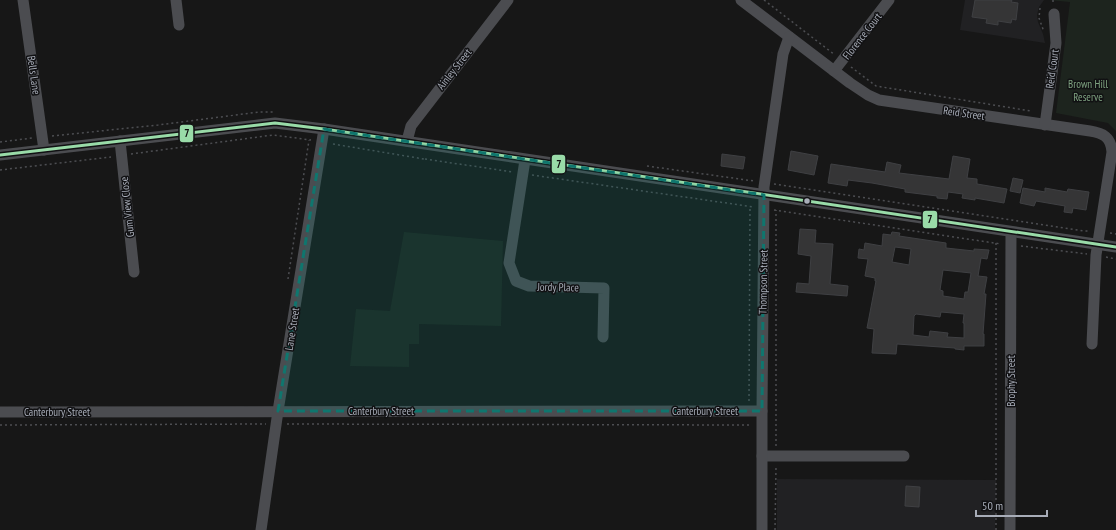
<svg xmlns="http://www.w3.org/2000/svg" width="1116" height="530" font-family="'PT Sans Narrow',sans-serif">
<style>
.built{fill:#212123}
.green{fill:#1d241e}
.building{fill:#353536;stroke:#3f4043;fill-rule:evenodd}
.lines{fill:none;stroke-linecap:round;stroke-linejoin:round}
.path{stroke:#4d4e52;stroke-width:1.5;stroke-dasharray:2 3;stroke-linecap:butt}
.minor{stroke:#4b4c50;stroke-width:11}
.bus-1-casing{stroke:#111113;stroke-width:6}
.bus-1{stroke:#99dba8;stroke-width:3}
.marked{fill:#0f766e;fill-opacity:0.2;stroke:#0f766e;stroke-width:3;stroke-dasharray:8 5;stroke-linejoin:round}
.bus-dot{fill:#a8adb8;stroke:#111113;stroke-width:1.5}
.labels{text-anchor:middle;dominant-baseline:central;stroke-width:3;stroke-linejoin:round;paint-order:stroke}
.street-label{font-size:11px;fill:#a8adb8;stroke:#111113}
.park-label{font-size:11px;fill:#7fa381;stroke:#111113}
.line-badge{stroke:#111113;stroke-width:1.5}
.pale-badge-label{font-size:11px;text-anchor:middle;font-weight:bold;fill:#111}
</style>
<rect width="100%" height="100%" fill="#171717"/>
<g class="built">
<polygon points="965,0 1044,0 1039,7 1037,15 1038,22 1043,34 1045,43 960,30"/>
<polygon points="777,479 996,480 995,530 777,530"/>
</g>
<g class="green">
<polygon points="1048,0 1116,0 1116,131 1108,123 1056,113 1070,2"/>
<polygon points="404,232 503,241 501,326 419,324 419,344 409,344 409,367 350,366 356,309 390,311"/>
</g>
<g class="building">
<polygon points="975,0 1012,0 1011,2 1018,3 1016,20 1012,19 1011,23 998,21 998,25 986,23 987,19 972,17"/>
<polygon points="791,151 818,156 814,175 788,170"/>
<polygon points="722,154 745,157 743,169 721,166"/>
<polygon points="953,156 970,159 967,178 977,179 977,184 1007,189 1004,203 975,198 975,200 962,198 963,194 948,192 947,199 937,198 937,196 905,192 905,189 872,183 848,180 847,186 828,183 831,164 885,172 887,162 901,165 899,173 949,179"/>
<polygon points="1013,178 1023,180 1020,193 1010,191"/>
<polygon points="1023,188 1045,192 1045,188 1067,192 1068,189 1089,192 1086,210 1073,208 1072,213 1064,212 1065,206 1036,201 1034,206 1020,203"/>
<polygon points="800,229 816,230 815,243 833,244 830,284 848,286 847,296 796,292 797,283 809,284 811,256 798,254"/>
<path d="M892,232L900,233L899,236L946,243V248L974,251V249L989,250L987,259L981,258L978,276L987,277L984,294H986L983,334H984V346H964V350L955,349V348L897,344L896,354L872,353L874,329L867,328L876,281H875V278L865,276L868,259L858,258L859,249L864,250L865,243L882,246L883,234L891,235ZM895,247L911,249L909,265L892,262ZM943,270L971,273L968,292H965L964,299L943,296V291L940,290ZM941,312L964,314L963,323H964V338L947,337L948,333L930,331L929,337L913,335L914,316L916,314L940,317Z"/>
<polygon points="906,486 920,487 919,507 905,506"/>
</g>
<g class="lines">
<g class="path">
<polyline points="764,0 835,55"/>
<polyline points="1053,0 1053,4"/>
<polyline points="1040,8 1039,18 1044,32"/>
<polyline points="851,67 876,86 1031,111"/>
<polyline points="52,136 158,125 259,112 274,112"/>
<polyline points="0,142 32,138"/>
<polyline points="333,144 424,159"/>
<polyline points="131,154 273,135 311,140"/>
<polyline points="425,159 513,172"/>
<polyline points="647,166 754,181"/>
<polyline points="0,170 111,157"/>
<polyline points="532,175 754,207"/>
<polyline points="774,184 1084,231 1090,231"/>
<polyline points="774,210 1001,244"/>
<polyline points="1110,233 1116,234"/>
<polyline points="1021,246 1087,254"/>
<polyline points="1106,257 1116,259"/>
<polyline points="288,279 309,140"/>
<polyline points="749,401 750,207"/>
<polyline points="287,424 749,425"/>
<polyline points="0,425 266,424"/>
<polyline points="776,446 776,210"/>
<polyline points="775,530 776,466"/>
<polyline points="996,530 996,243"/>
</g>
<g class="minor">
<polyline points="23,0 44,150"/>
<polyline points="176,0 179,25"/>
<path d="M741,0L850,83L868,95L879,100L1090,131C1103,133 1111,137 1112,152L1096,255L1092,344"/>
<polyline points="834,71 889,0"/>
<polyline points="1045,125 1056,43 1054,14"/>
<polyline points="120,141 134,272"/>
<polyline points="407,141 411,126 508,0"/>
<polyline points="0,155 258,125 275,123 324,129 1116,247"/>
<polyline points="525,160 509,263 516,281 529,286 604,288 603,337"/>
<polyline points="0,412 762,411"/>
<polyline points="762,456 904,456"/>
<polyline points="261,530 278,411 324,129"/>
<polyline points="762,530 762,411 764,187 783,54 789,37"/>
<polyline points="1010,530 1011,232"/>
</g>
<defs>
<polyline id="bus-1" points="0,155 275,123 324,129 1116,247"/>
</defs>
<use href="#bus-1" class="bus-1-casing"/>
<use href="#bus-1" class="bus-1"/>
</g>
<path class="marked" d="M324,129L764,195L762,411H278Z"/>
<circle class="bus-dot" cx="807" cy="201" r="3.5"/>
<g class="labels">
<g class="street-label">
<text transform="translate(862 36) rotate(-52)">Florence Court</text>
<text transform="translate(454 69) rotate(-52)">Ainley Street</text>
<text transform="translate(1052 69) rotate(-82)">Reid Court</text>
<text transform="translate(34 75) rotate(82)">Bells Lane</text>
<text transform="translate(964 113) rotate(8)">Reid Street</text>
<text transform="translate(127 207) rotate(-96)">Gum View Close</text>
<text transform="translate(763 282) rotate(-89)">Thompson Street</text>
<text transform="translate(558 287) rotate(1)">Jordy Place</text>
<text transform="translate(292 329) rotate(-81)">Lane Street</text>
<text transform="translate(1011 381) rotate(-90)">Brophy Street</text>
<text x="381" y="411">Canterbury Street</text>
<text x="705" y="411">Canterbury Street</text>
<text x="57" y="412">Canterbury Street</text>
</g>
<g class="park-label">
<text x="1088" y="84">Brown Hill<tspan x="1088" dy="13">Reserve</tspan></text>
</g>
</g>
<g class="line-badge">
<rect x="179" y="124" width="15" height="19" rx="4" fill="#99dba8"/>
<rect x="551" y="154" width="15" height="20" rx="4" fill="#99dba8"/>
<rect x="922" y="210" width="16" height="19" rx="4" fill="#99dba8"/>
</g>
<g class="pale-badge-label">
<text x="187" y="137">7</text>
<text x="559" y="168">7</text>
<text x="930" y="223">7</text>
</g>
<path d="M976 510v6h71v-6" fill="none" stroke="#a8adb8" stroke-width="2"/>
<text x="982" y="510" font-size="12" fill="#a8adb8" stroke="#111113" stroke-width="3" paint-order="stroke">50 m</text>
</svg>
